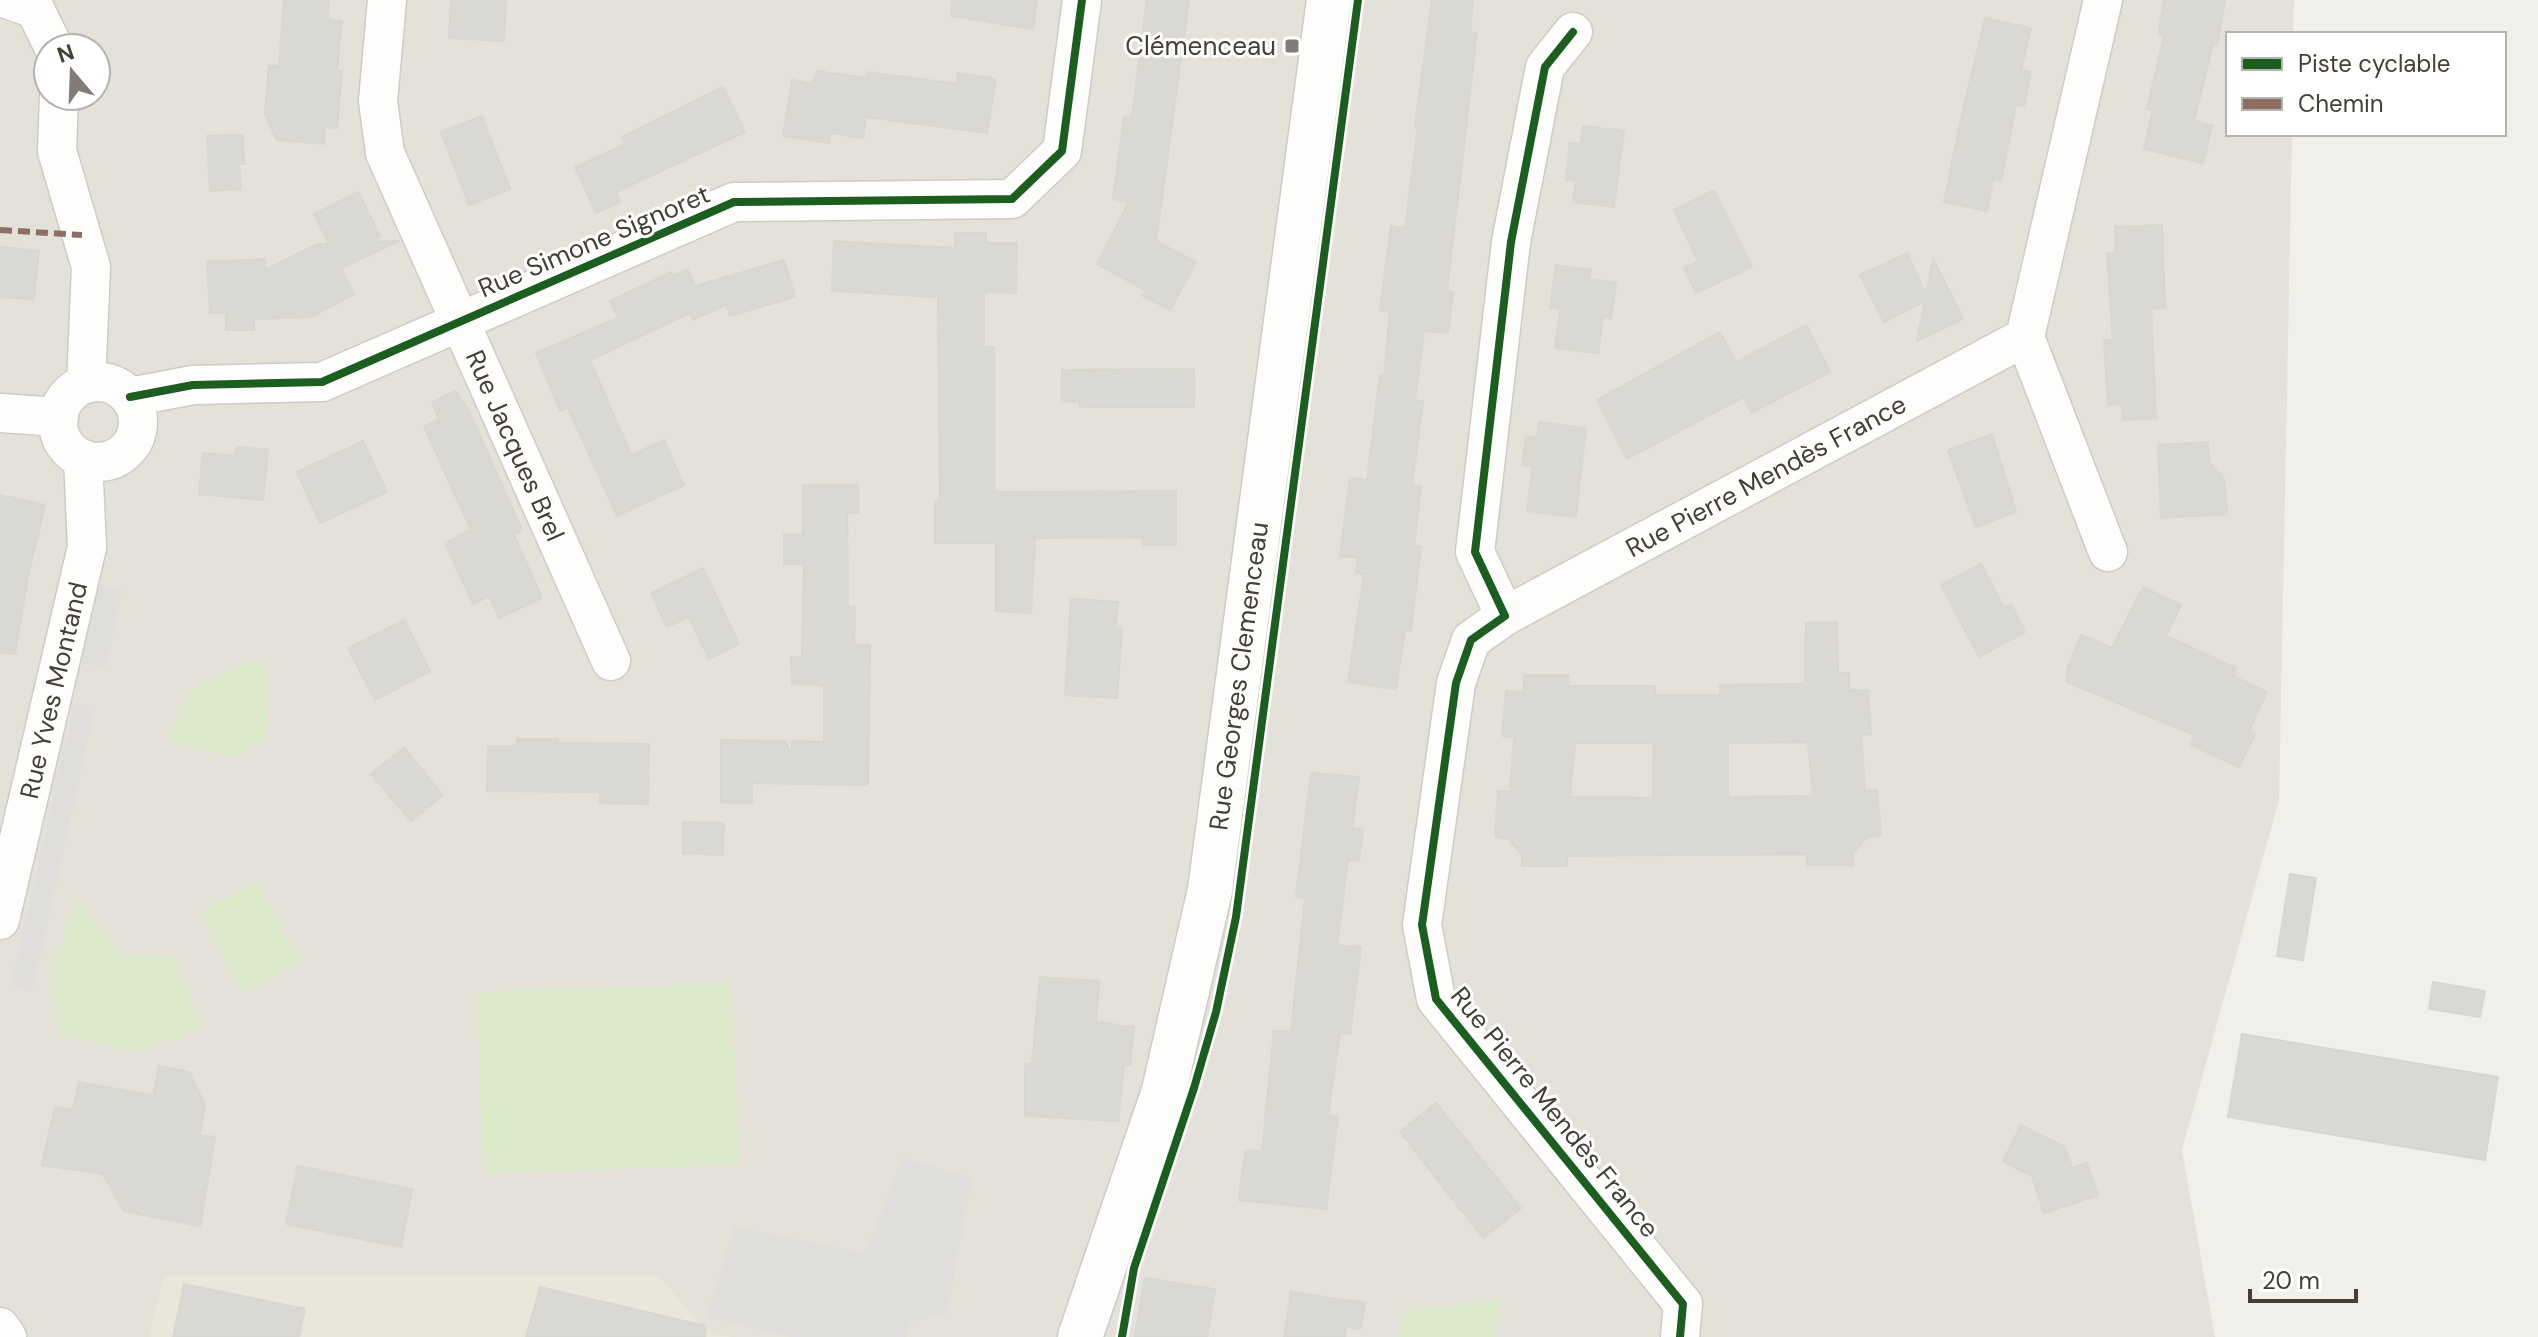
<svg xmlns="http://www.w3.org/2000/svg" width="2538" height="1337" font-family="'DM Sans',sans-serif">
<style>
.residential{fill:#e3e1d8;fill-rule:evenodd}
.education{fill:#eae7da}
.green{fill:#dceacb}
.parking{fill:#dfdeda}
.building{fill:#dad8d2;stroke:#d8d6d0;stroke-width:2;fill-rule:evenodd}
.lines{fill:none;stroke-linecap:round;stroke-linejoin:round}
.minor-casing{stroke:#ceccc7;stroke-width:41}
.tertiary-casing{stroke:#ceccc7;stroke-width:47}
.minor{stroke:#fdfdfc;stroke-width:38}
.tertiary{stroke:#fdfdfc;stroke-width:44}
.quiet{stroke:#8d6e63;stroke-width:6;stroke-dasharray:12 6;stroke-linecap:butt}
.cycleway-casing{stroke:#fff;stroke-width:13}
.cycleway{stroke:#1b5e20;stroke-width:8}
.poi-dot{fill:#817d76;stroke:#fff;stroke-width:3}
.labels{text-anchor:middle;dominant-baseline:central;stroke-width:6;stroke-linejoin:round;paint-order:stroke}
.poi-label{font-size:26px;fill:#454037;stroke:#fff;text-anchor:end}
.street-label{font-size:26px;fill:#454037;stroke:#fff}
</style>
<rect width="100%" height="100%" fill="#f0efea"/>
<path class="residential" d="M0,0H2294L2293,34H2228V134H2292L2279,800L2182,1150L2215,1337H0ZM48,48H96V96H48Z"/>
<polygon class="education" points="164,1276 659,1276 704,1330 732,1337 149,1337"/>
<g class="green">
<polygon points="256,660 268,667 266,738 233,758 167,740 192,688"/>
<polygon points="258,882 301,962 242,993 200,912"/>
<polygon points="78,897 120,955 173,956 203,1028 133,1051 61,1035 50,976"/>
<polygon points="731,983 740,1165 483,1173 477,992"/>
<polygon points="1501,1300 1495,1337 1399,1337 1404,1310"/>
</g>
<g class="parking">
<polygon points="97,585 122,590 106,667 82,663"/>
<polygon points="74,703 95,707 32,992 11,985"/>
<polygon points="902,1158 972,1178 947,1313 911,1322 906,1337 792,1337 707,1317 734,1227 866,1253"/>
</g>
<g class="building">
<polygon points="284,0 329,0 328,19 342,21 337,71 342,71 337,128 325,127 324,144 277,140 265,114 269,66 279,66"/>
<polygon points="451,0 506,0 504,41 449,38"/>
<polygon points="952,0 1037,0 1033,29 951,16"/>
<polygon points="1147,0 1189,0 1156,241 1196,262 1170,310 1143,296 1145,290 1097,264 1129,202 1113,199 1124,116 1132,117"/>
<polygon points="1432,0 1473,0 1470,32 1477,33 1447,291 1453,292 1448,333 1424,331 1415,400 1423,401 1412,486 1421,487 1414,546 1421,547 1411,630 1405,630 1396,689 1348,682 1364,574 1356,573 1358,558 1340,556 1350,478 1367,480 1380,375 1384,376 1390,311 1380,310 1391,226 1405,229 1418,126 1415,126"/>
<polygon points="2164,0 2225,0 2217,45 2213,44 2194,121 2212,125 2203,163 2144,149 2153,110 2147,109 2164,35 2158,34"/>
<polygon points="1985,18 2031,28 2021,70 2031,72 2024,106 2016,104 2001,181 1993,180 1987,211 1944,202 1958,132"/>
<polygon points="817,71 867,78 868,72 957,84 958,73 996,79 987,133 866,117 863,138 830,133 829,143 783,136 792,80 812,83"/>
<polygon points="723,87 745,132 616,192 620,202 596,213 575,167 626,144 622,137"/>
<polygon points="482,116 510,189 469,205 441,132"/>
<polygon points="1583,126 1624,131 1614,207 1573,202 1576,181 1566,180 1570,143 1581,144"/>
<polygon points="243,135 244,164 239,164 241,189 210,191 207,136"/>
<polygon points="1714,190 1752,267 1696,293 1684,268 1698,261 1674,210"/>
<polygon points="358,192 380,236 367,242 399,241 341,268 354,294 311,317 254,319 254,330 226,330 226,313 210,313 207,262 265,259 265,270 317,244 329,244 314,214"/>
<polygon points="2162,225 2165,308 2151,309 2156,418 2123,420 2122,404 2108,405 2104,340 2113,340 2107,253 2116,253 2115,227"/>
<polygon points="955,233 986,233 986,243 1017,243 1016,293 984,292 984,347 994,347 994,492 1176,491 1176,545 1143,545 1143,537 1035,538 1031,613 996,611 996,543 935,543 935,502 940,502 938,297 832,291 834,241 955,248"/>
<polygon points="0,247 39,251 34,299 0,297"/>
<polygon points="1907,253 1926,295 1933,259 1963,319 1917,341 1925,301 1884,322 1860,275"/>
<polygon points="784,260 795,297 730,316 727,304 693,320 690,313 590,360 631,455 664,440 684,485 617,516 575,423 567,407 560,411 536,353 618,318 610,301 671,272 673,276 688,270 695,286"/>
<polygon points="1556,265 1591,270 1589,279 1616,283 1611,318 1603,317 1598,353 1555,348 1560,309 1550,308"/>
<polygon points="1806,325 1830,372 1751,413 1744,397 1627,459 1597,400 1720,332 1736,362"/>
<polygon points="1194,369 1194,407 1080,407 1079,401 1062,402 1062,370"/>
<polygon points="455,391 468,409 522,530 514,535 542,598 499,618 489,596 473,604 445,543 471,530 424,427 439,419 432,402"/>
<polygon points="1539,422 1586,428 1576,517 1527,511 1533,466 1522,465 1526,437 1537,438"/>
<polygon points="1992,434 2016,512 1976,527 1948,450"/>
<polygon points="363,441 387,492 320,523 297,472"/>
<polygon points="2208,442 2209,462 2224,479 2227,514 2161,518 2158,445"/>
<polygon points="236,447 268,450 263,500 199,494 203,453 235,456"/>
<polygon points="803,485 858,485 858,513 847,513 848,606 855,607 854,645 870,645 868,785 752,783 752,803 721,802 721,740 785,741 792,755 792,741 824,742 824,685 792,684 791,657 802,657 804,564 784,564 784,534 803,535"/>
<polygon points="0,495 45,505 29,572 15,654 0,653"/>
<polygon points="1981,564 2004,608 2011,604 2025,632 1979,657 1941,585"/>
<polygon points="703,568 739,644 709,659 689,617 667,627 651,593"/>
<polygon points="2143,587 2181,605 2166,636 2236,668 2233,676 2267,692 2249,731 2255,734 2239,767 2191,745 2195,735 2067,682 2067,670 2081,635 2112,648"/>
<polygon points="1071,599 1118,602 1115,628 1122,629 1117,698 1065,695"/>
<polygon points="404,620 430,671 375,700 348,648"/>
<path d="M1837,622L1838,673H1849V690H1868L1871,734L1861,735L1865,791L1877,790L1881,836L1867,837L1853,853V865H1807V854L1669,855L1567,856V866H1522V854L1508,839L1495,837L1498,791L1510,792L1514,737L1502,736L1506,691L1524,692V675H1569L1568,686H1655V695H1720V685L1805,684L1806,623ZM1808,742L1813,796L1728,797V743ZM1575,743H1654L1653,798L1570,797Z"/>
<polygon points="517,739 558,739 558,743 649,744 648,804 600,803 600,792 487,791 488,746 517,746"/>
<polygon points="404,748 443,795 411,821 371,774"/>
<polygon points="1311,773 1359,777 1352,828 1363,829 1359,861 1348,860 1337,945 1361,947 1350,1034 1340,1033 1328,1115 1338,1117 1326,1209 1239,1200 1245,1150 1262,1152 1274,1031 1291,1032 1305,898 1296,897"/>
<polygon points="683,822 724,823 723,855 683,853"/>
<polygon points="2290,874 2316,878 2303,960 2277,956"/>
<polygon points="1040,977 1099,981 1096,1022 1134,1027 1130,1065 1124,1064 1118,1121 1025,1116 1025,1064 1032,1064"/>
<polygon points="2433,982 2485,991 2480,1017 2429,1009"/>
<polygon points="2242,1034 2498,1077 2485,1160 2228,1117"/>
<polygon points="159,1066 189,1072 205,1105 200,1135 215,1137 200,1226 124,1211 103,1174 42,1165 55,1107 73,1110 79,1082 153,1096"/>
<polygon points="1436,1103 1521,1208 1483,1238 1400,1132"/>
<polygon points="2021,1125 2065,1147 2072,1168 2087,1163 2098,1195 2044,1213 2032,1176 2003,1161"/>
<polygon points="298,1166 412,1189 401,1247 286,1224"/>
<polygon points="1145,1278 1215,1289 1207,1337 1135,1337"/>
<polygon points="184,1284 305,1309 299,1337 173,1337"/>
<polygon points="540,1287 706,1326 705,1337 526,1337"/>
<polygon points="1291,1292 1365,1303 1360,1329 1346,1327 1345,1337 1284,1337"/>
</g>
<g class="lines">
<defs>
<g id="minor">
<polyline points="9,0 35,9 54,48"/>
<path id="s1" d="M387,0L378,101L385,153L611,661"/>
<polyline points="1573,32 1545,67 1511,242 1475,552 1505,616 1471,640 1456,683 1422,925 1436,999 1683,1304 1680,1337"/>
<polyline points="59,96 57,151 91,267 86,384"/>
<polyline points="2025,337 2108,552"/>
<circle cx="98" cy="422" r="40"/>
<polyline points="130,397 193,385 322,382 734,202 1012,199 1062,151 1082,0"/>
<polyline points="0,413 59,417"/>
<path id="s2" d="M1505,616L2025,337L2103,0"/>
<path id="s3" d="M0,920L87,547L83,459"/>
<polyline points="0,1327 7,1337"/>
</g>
<g id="tertiary">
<path id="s4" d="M1080,1337L1164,1091L1210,890L1329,0"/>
</g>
</defs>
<use href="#minor" class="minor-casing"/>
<use href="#tertiary" class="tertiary-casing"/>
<use href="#minor" class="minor"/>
<use href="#tertiary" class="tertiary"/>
<polyline class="quiet" points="0,230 82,235"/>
<defs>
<g id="cycleway">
<polyline points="1573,32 1545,67 1511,242 1475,552 1505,616 1471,640 1456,683 1422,925 1436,999 1683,1304 1680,1337"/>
<polyline points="130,397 193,385 322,382 734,202 1012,199 1062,151 1082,0"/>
<polyline points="1122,1337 1134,1268 1194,1088 1216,1012 1236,917 1358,0"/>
</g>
</defs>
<use href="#cycleway" class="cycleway-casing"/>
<use href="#cycleway" class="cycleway"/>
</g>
<rect class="poi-dot" x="1284" y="38" width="16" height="16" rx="4"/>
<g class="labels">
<g class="poi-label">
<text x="1276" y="46">Clémenceau</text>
</g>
<g class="street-label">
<text transform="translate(594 241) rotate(-23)">Rue Simone Signoret</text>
<text stroke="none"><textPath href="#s1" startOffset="474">Rue Jacques Brel</textPath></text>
<text stroke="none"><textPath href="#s2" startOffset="296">Rue Pierre Mendès France</textPath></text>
<text stroke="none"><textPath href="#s4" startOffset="682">Rue Georges Clemenceau</textPath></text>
<text stroke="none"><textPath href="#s3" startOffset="236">Rue Yves Montand</textPath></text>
<text transform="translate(1555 1112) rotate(51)">Rue Pierre Mendès France</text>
</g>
</g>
<rect x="2226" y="32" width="280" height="104" fill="#ffffff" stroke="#b5b3af" stroke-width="2"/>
<rect x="2242" y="58" width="40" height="12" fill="#1b5e20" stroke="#b5b3af" stroke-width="2"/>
<text x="2298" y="72" font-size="24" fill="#454037">Piste cyclable</text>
<rect x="2242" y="98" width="40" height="12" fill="#8d6e63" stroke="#b5b3af" stroke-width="2"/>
<text x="2298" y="112" font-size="24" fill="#454037">Chemin</text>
<g transform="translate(72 72) rotate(341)"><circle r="38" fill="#ffffff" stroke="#b5b3af" stroke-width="2"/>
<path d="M0-6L14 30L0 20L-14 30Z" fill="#817d76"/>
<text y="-12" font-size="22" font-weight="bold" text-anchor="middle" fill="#454037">N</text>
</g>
<path d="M2250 1289v12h106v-12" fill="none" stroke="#454037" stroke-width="4"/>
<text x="2262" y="1289" font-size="24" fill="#454037" stroke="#ffffff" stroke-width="6" paint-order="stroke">20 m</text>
</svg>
